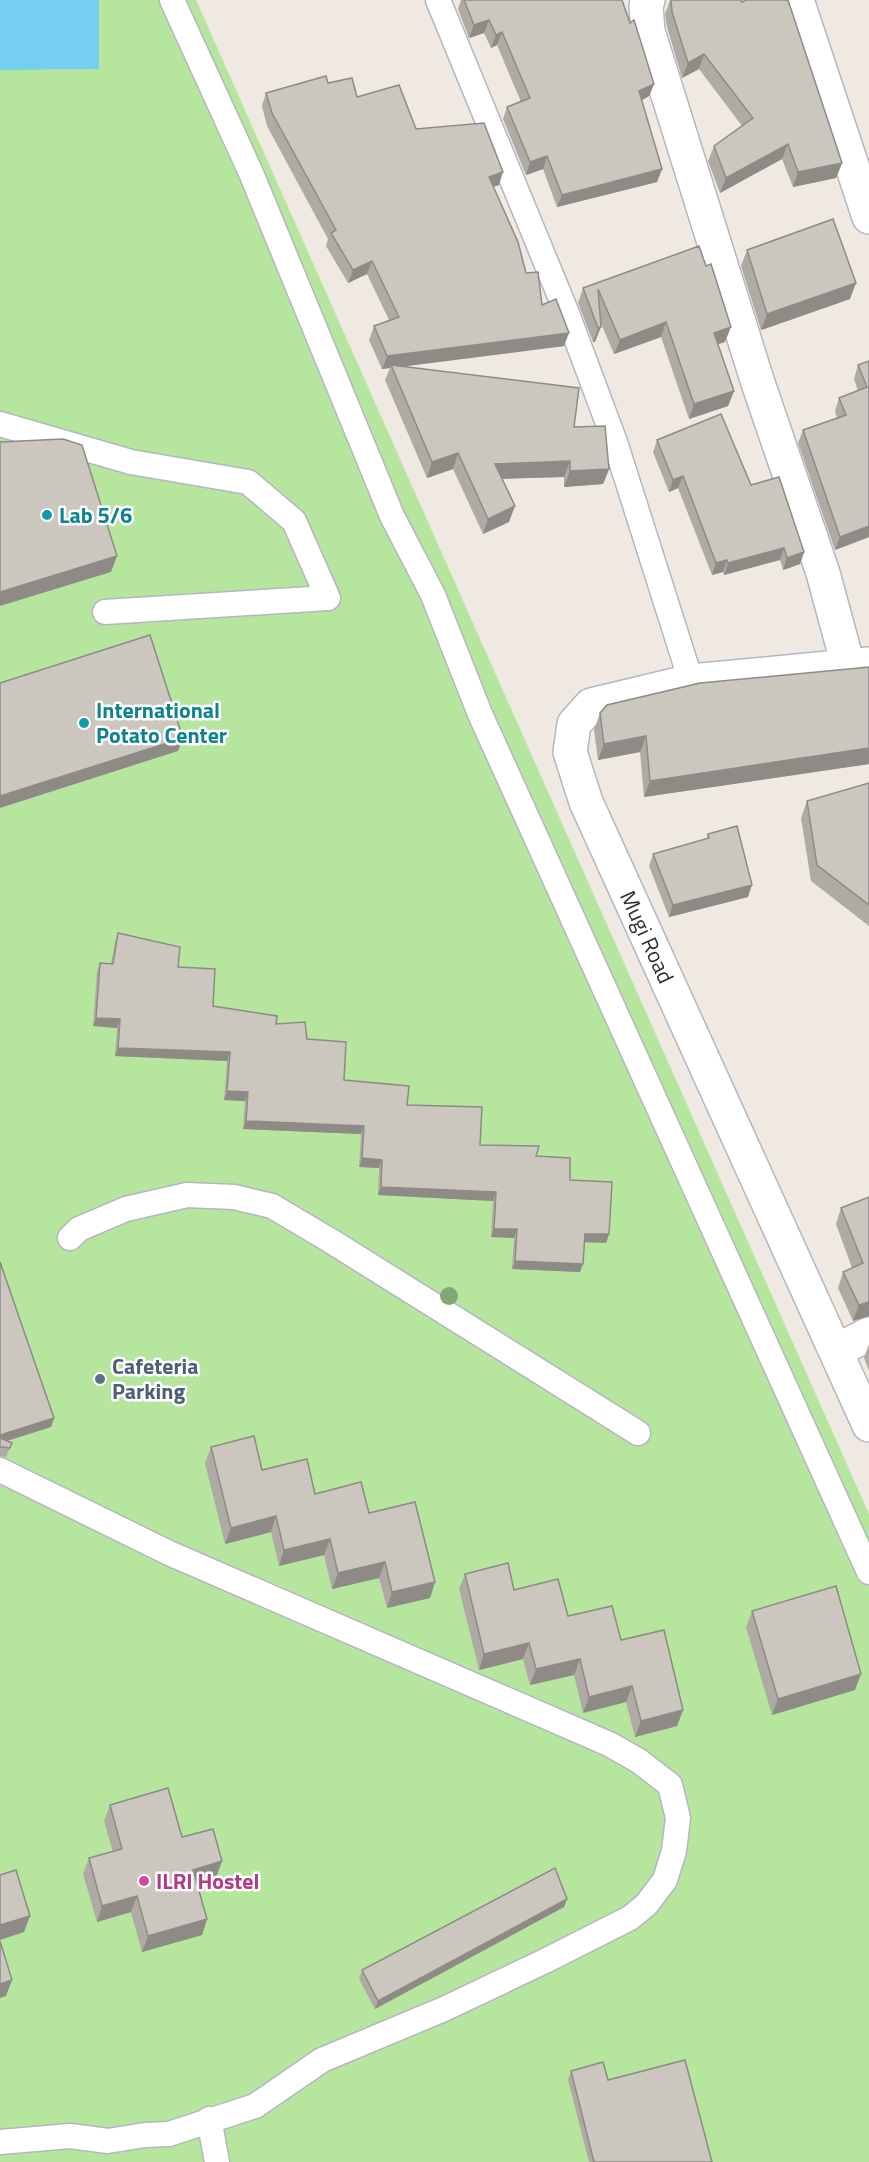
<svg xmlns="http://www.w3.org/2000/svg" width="869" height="2162" font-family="'Titillium Web',sans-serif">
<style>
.green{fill:#b6e59e}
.water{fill:#75cff0}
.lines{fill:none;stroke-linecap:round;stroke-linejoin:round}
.service-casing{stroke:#b4b7c1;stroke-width:27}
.minor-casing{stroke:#b4b7c1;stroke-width:36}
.service{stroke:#fff;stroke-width:24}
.minor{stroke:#fff;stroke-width:33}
.tree{fill:#84a574}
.wall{fill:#afaba4}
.shaded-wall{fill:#8e8b86}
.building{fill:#cbc7bf;stroke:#8e8b86;stroke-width:1.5}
.culture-dot{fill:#0f9aa8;stroke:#fff;stroke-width:2}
.service-dot{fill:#5c6f8a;stroke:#fff;stroke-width:2}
.hotel-dot{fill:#d1479c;stroke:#fff;stroke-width:2}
.labels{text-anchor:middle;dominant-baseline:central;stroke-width:5;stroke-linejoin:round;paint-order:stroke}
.culture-label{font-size:22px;font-weight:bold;fill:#0d838f;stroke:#fff;text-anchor:start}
.street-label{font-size:22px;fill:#2e2e2e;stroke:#fff}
.service-label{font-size:22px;font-weight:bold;fill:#4e5e75;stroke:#fff;text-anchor:start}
.hotel-label{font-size:22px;font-weight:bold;fill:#b23c85;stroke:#fff;text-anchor:start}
</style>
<rect width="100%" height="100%" fill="#efe9e1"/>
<polygon class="green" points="0,0 196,0 869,1514 869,2162 0,2162"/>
<polygon class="water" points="0,0 99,0 99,69 0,70"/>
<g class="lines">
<defs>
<g id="service">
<polyline points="172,0 251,173 392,516 433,595 480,714 869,1572"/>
<polyline points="438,0 566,311 615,442 691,681"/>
<polyline points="0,424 131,462 248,482 294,521 328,598 105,612"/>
<polyline points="70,1238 79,1229 126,1209 187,1195 234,1197 272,1206 331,1241 638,1433"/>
<polyline points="0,1470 169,1553 609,1744 639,1761 670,1785 678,1818 674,1851 665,1880 646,1905 630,1918 545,1961 444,2009 322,2060 255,2106 169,2134 145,2135 108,2141 70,2136 0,2142"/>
<polyline points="209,2119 217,2162"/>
</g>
<g id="minor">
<polyline points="648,0 646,6 648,31 757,380 823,573 848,665"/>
<polyline points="797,0 869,217"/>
<path id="s1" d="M869,664L691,681L591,705L574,724L570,752L586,802L869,1425"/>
<polyline points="836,1351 869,1334"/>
</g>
</defs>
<use href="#service" class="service-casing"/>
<use href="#minor" class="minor-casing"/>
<use href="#service" class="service"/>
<use href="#minor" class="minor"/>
</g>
<circle class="tree" cx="449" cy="1296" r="9"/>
<g class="wall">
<polygon points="461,0 622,0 654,84 649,96 642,100 662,169 657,182 557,207 543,169 526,175 503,119 507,107 521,102 497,45 491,48 484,33 469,38 458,9"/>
<polygon points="670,0 741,0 842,163 836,178 793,187 782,159 720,193 708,161 714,146 742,126 699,69 682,78 667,27 665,14"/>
<polygon points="328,83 357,97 416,129 499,185 493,187 526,273 564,346 403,366 574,427 609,469 603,484 564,487 564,477 502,479 509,522 483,534 453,469 427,478 385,380 390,368 382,369 369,340 374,326 389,320 367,274 348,283 326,246 328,239 267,126 262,106 266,93"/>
<polygon points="699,246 725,342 718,344 734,391 728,406 689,419 661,337 614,354 600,321 595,342 593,342 578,303 583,288"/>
<polygon points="747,250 850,299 761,330 741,266"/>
<polygon points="869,361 869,537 835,550 798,443 803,430 837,418 835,411 839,398 858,391 854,379 858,365"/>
<polygon points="657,440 751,485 804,552 800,564 783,570 780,560 724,575 723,572 712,575 678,488 669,492 653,452"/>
<polygon points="869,667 869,764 644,797 640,752 598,760 594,730 600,713"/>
<polygon points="869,783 869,926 811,881 801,818 807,801"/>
<polygon points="708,834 748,897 669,917 649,866 653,854 706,839"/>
<polygon points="118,933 178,967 213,1006 276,1024 307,1039 344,1080 407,1105 480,1145 536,1156 570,1180 609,1234 606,1243 584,1242 580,1272 512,1269 514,1238 491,1237 493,1201 378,1195 379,1168 359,1167 361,1134 243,1129 245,1101 224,1100 227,1061 115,1056 117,1028 93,1026 97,971 100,963 111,964 115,942"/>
<polygon points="869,1197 869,1316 853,1321 838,1288 843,1272 852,1268 836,1224 841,1208"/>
<polygon points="0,1262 54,1418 51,1427 7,1441 12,1443 6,1457 0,1456"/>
<polygon points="869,1344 869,1371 864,1358"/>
<polygon points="211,1447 315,1494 369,1513 435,1582 430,1598 387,1608 379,1578 332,1589 324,1555 279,1566 271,1532 225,1544 205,1463"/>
<polygon points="465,1574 514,1590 568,1616 621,1640 683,1710 677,1726 635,1737 626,1702 583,1713 574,1675 530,1685 523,1659 479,1670 459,1589"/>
<polygon points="752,1611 855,1690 772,1715 746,1627"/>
<polygon points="110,1805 182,1837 222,1861 216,1877 197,1883 207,1919 202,1935 142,1952 131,1912 97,1922 83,1874 89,1858 113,1852 104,1821"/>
<polygon points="567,1899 564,1907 375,2009 359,1979 362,1970"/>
<polygon points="571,2071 608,2080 712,2162 589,2162 568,2080"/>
</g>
<g class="shaded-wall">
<polygon points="489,20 484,33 469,38 474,25"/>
<polygon points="502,32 497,45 491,48 496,35"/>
<polygon points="704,54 699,69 682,78 688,63"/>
<polygon points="654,84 649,96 635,104 639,91"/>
<polygon points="788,144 782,159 720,193 726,178"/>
<polygon points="547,156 543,169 526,175 530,162"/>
<polygon points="842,163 836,178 793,187 798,172"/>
<polygon points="662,169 657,182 557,207 562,195"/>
<polygon points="503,172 499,185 484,190 489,177"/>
<polygon points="372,261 367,274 348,283 353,270"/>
<polygon points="856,283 850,299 761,330 767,314"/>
<polygon points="666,322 661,337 614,354 620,340"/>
<polygon points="601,327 595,342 593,342 598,328"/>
<polygon points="731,327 725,342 709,347 714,333"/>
<polygon points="569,333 564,346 392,368 391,365 390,368 382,369 387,356"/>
<polygon points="734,391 728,406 689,419 694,404"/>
<polygon points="458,453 453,469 427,478 432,462"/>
<polygon points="570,461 564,477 490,479 495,464"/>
<polygon points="609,469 603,484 564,487 570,471"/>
<polygon points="683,476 678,488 669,492 673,480"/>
<polygon points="515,506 509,522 483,534 488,519"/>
<polygon points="869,526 869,537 835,550 840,537"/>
<polygon points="784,548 780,560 724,575 728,563"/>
<polygon points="804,552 800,564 783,570 787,558"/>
<polygon points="117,556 111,572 0,606 0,592"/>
<polygon points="727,560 723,572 712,575 716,563"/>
<polygon points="646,736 640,752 598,760 604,744"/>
<polygon points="183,738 178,751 0,808 0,796"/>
<polygon points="869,748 869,764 644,797 650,781"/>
<polygon points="752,885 748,897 669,917 673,905"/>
<polygon points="96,1018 120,1019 117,1028 93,1026"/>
<polygon points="118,1048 230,1052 227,1061 115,1056"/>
<polygon points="227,1091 248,1092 245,1101 224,1100"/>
<polygon points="246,1121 364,1126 361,1134 243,1129"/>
<polygon points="362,1158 382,1160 379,1168 359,1167"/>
<polygon points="381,1187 496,1192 493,1201 378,1195"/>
<polygon points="494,1229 517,1229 514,1238 491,1237"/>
<polygon points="585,1234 609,1234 606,1243 582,1242"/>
<polygon points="515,1261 583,1264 580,1272 512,1269"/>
<polygon points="869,1302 869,1316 853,1321 859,1305"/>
<polygon points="54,1418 51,1427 0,1443 0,1435"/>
<polygon points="276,1516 271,1532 225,1544 231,1528"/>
<polygon points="330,1539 324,1555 279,1566 284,1550"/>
<polygon points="385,1562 379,1578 332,1589 338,1573"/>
<polygon points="435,1582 430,1598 387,1608 392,1592"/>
<polygon points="529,1643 523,1659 479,1670 484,1654"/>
<polygon points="580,1659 574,1675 530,1685 536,1669"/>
<polygon points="861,1674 855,1690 772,1715 778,1699"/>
<polygon points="632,1686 626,1702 583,1713 589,1697"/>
<polygon points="683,1710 677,1726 635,1737 641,1721"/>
<polygon points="222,1861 216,1877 187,1886 193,1870"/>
<polygon points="137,1896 131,1912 97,1922 102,1906"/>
<polygon points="567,1899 564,1907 375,2009 378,2001"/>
<polygon points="30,1916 24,1932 0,1940 0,1925"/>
<polygon points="207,1919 202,1935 142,1952 148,1936"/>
<polygon points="12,1980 6,1996 0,1998 0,1984"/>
</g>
<g class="building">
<polygon points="464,0 622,0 630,23 634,20 654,84 639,91 662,169 562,195 547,156 530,162 507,107 530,98 502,32 496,35 489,20 474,25"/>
<polygon points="671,0 741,0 742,2 746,0 788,0 842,163 798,172 788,144 726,178 714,146 753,118 704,54 688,63 672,12"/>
<polygon points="326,76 328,83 352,78 357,97 399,85 416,129 484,123 503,172 489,177 518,242 526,273 538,272 542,305 556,299 569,333 387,356 374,326 399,317 372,261 353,270 331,233 336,230 272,113 266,93"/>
<polygon points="833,219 856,283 767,314 747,250"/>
<polygon points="699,246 706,266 711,264 731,327 714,333 734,391 694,404 666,322 620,340 598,289 601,327 598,328 583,288"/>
<polygon points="869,361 869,526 840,537 803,430 846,415 839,398 867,387 858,365"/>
<polygon points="391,365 579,388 574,427 605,426 609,469 570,471 570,461 495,464 515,506 488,519 458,453 432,462"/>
<polygon points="721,414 751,485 779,477 804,552 787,558 784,548 728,563 727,560 716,563 683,476 673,480 657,440"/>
<polygon points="63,439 82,445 117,556 0,592 0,442"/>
<polygon points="150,635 183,738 0,796 0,683"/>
<polygon points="869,667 869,748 650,781 646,736 604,744 600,713 607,705 700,683"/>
<polygon points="869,783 869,905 817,865 807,801"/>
<polygon points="737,826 752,885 673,905 653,854 709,838 708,834"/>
<polygon points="118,933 180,947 178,967 215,969 213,1006 277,1016 276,1024 305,1022 307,1039 346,1042 344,1080 409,1086 407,1105 482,1107 480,1145 539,1146 536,1156 570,1158 570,1180 612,1182 609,1234 585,1234 583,1264 515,1261 517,1229 494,1229 496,1192 381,1187 382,1160 362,1158 364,1126 246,1121 248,1092 227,1091 230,1052 118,1048 120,1019 96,1018 100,963 113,964"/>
<polygon points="869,1197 869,1302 859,1305 843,1272 863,1263 841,1208"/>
<polygon points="0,1262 54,1418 0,1435"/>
<polygon points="254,1436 262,1470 307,1459 315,1494 361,1482 369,1513 415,1502 435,1582 392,1592 385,1562 338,1573 330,1539 284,1550 276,1516 231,1528 211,1447"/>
<polygon points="0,1438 12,1443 10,1448 3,1447 0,1447"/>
<polygon points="508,1563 514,1590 558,1579 568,1616 612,1606 621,1640 664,1630 683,1710 641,1721 632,1686 589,1697 580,1659 536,1669 529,1643 484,1654 465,1574"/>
<polygon points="836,1586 861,1674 778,1699 752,1611"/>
<polygon points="168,1788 182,1837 213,1829 222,1861 193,1870 207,1919 148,1936 137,1896 102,1906 89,1858 122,1849 110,1805"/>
<polygon points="555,1868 567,1899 378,2001 362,1970"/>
<polygon points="16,1870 30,1916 0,1925 0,1875"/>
<polygon points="0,1941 12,1980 0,1984"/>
<polygon points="685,2060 712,2162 594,2162 571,2071 603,2062 608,2080"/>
</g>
<g class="culture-dot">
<circle cx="47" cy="515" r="6"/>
<circle cx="84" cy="723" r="6"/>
</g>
<circle class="service-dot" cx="100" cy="1379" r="6"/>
<circle class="hotel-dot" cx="144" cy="1881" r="6"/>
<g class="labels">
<g class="culture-label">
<text x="59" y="515">Lab 5/6</text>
<text x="96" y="710">International<tspan x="96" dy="25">Potato Center</tspan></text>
</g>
<g class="street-label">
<text stroke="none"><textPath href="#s1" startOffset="536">Mugi Road</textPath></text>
</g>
<g class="service-label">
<text x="112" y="1366">Cafeteria<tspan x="112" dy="25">Parking</tspan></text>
</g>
<g class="hotel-label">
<text x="156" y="1881">ILRI Hostel</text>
</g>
</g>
</svg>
